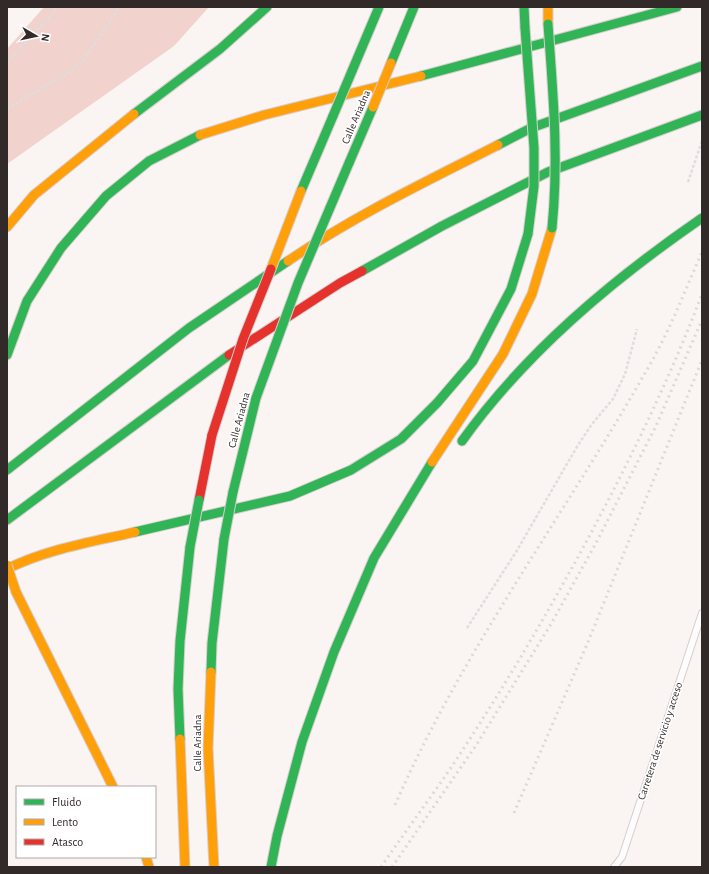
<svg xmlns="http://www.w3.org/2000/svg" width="709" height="874" font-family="'Alegreya Sans',sans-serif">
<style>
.green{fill:#f1d2cd}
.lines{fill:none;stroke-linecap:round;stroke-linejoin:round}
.lane-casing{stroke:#d6cece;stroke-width:8}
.fast-casing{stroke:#d6cece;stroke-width:11}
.slow-casing{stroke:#d6cece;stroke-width:11}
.jam-casing{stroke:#d6cece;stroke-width:11}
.path{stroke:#dfdddd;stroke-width:2.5;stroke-dasharray:3 2;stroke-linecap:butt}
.lane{stroke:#fefdfd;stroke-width:6}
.fast{stroke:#30b455;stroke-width:9}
.slow{stroke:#ff9f0a;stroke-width:9}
.jam{stroke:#e5322d;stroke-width:9}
.rail{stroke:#dbd9d8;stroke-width:3;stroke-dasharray:2 4;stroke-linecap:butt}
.fast-bridge-casing{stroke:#d6cece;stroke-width:11;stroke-linecap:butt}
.slow-bridge-casing{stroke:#d6cece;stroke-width:11;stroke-linecap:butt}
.jam-bridge-casing{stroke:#d6cece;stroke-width:11;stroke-linecap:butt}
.fast-bridge{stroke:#30b455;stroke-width:9}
.slow-bridge{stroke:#ff9f0a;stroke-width:9}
.jam-bridge{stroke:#e5322d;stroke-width:9}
.labels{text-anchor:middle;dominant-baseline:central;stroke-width:3.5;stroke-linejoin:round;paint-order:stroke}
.street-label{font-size:11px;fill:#322a29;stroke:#fff}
</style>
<rect width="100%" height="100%" fill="#faf4f2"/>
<polygon class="green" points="44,7 209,7 174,46 7,164 7,49"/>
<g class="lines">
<defs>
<polyline id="lane" points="614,867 622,857 702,613"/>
<g id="fast">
<polyline points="524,7 525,28"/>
<polyline points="391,63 414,7"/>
<polyline points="352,71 379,7"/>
<polyline points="421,76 677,7"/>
<polyline points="134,114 220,49 267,7"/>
<polyline points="498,145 531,128 702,66"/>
<polyline points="349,163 373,107"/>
<polyline points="301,191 333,116"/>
<polyline points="362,271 442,226 548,172 702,115"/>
<polyline points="7,355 27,301 61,248 106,196 149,161 200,135"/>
<path d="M462,441C526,352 612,280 702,218"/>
<polyline points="7,470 189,328 288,261"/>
<polyline points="233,492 256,398"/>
<polyline points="7,520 229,355"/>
<polyline points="135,532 290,496 351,470 401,439 437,403 473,361 511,289 528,234"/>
<polyline points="211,672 212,643 224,539"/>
<polyline points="180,739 178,689 180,641 190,547"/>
<polyline points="271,867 277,836 302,742 334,652 374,558 432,462"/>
</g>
<g id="slow">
<polyline points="548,7 548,24"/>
<polyline points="200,135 264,115 421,76"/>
<polyline points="7,227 34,195 134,114"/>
<path d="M288,261C354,216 427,181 498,145"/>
<polyline points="432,462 503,354 532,294 552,228"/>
<path d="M7,569C47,549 92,542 135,532"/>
<polyline points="16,592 113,787"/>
<polyline points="211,672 208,748 214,867"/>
<polyline points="180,739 185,867"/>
<polyline points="146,857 149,867"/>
</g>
<g id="jam">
<polyline points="229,355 340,283 362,271"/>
<polyline points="199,500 212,435"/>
</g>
</defs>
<use href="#lane" class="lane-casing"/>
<use href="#fast" class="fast-casing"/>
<use href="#slow" class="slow-casing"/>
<use href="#jam" class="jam-casing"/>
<g class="path">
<polyline points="7,63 58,7"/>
<polyline points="7,109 68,73 84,59 120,7"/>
<polyline points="688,182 702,141"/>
<polyline points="467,628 516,552 578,445 592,424 613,399 625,374 637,329"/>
</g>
<use href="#lane" class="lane"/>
<use href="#fast" class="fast"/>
<use href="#slow" class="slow"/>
<use href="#jam" class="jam"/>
<g class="rail">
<path d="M395,805C464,647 569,509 653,359C672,325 686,288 702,252"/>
<polyline points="514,813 588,642 702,360"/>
<path d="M381,867C403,835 426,804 448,772C497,699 542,623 584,546C628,464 669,381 702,294"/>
<polyline points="392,867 477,744 551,624 596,543 656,426 702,320"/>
</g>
<defs>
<g id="fast-bridge">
<path d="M548,24C553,93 559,158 552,228"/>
<polyline points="525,28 534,148 534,186 528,234"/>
<polyline points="333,116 352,71"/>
<polyline points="256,398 298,283 349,163"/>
<polyline points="224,539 233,492"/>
<polyline points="190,547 199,500"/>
</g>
<g id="slow-bridge">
<polyline points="373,107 391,63"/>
<polyline points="271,269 301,191"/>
<polyline points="7,565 16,592"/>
</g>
<polyline id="jam-bridge" points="212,435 243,339 271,269"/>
</defs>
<use href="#fast-bridge" class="fast-bridge-casing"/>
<use href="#slow-bridge" class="slow-bridge-casing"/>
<use href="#jam-bridge" class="jam-bridge-casing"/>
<use href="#fast-bridge" class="fast-bridge"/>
<use href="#slow-bridge" class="slow-bridge"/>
<use href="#jam-bridge" class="jam-bridge"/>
</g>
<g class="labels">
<g class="street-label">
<text transform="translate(356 117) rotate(-67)">Calle Ariadna</text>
<text transform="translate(239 420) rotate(-75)">Calle Ariadna</text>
<text transform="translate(660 741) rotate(-72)">Carretera de servicio y acceso</text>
<text transform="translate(197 743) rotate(-90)">Calle Ariadna</text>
</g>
</g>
<rect width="709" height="874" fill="none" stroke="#322a29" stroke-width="16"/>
<rect x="16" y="786" width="140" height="72" fill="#ffffff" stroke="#adaaa9"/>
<rect x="24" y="799" width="20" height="6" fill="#30b455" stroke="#adaaa9"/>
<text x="52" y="806" font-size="12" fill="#322a29">Fluido</text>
<rect x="24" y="819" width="20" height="6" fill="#ff9f0a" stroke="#adaaa9"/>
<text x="52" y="826" font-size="12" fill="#322a29">Lento</text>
<rect x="24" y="839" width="20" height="6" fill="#e5322d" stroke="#adaaa9"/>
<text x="52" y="846" font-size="12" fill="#322a29">Atasco</text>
<g transform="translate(36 36) rotate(99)" stroke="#ffffff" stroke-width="3" paint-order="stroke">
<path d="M0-3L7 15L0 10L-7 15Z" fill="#322a29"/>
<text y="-6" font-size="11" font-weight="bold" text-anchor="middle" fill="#322a29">N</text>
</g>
</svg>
